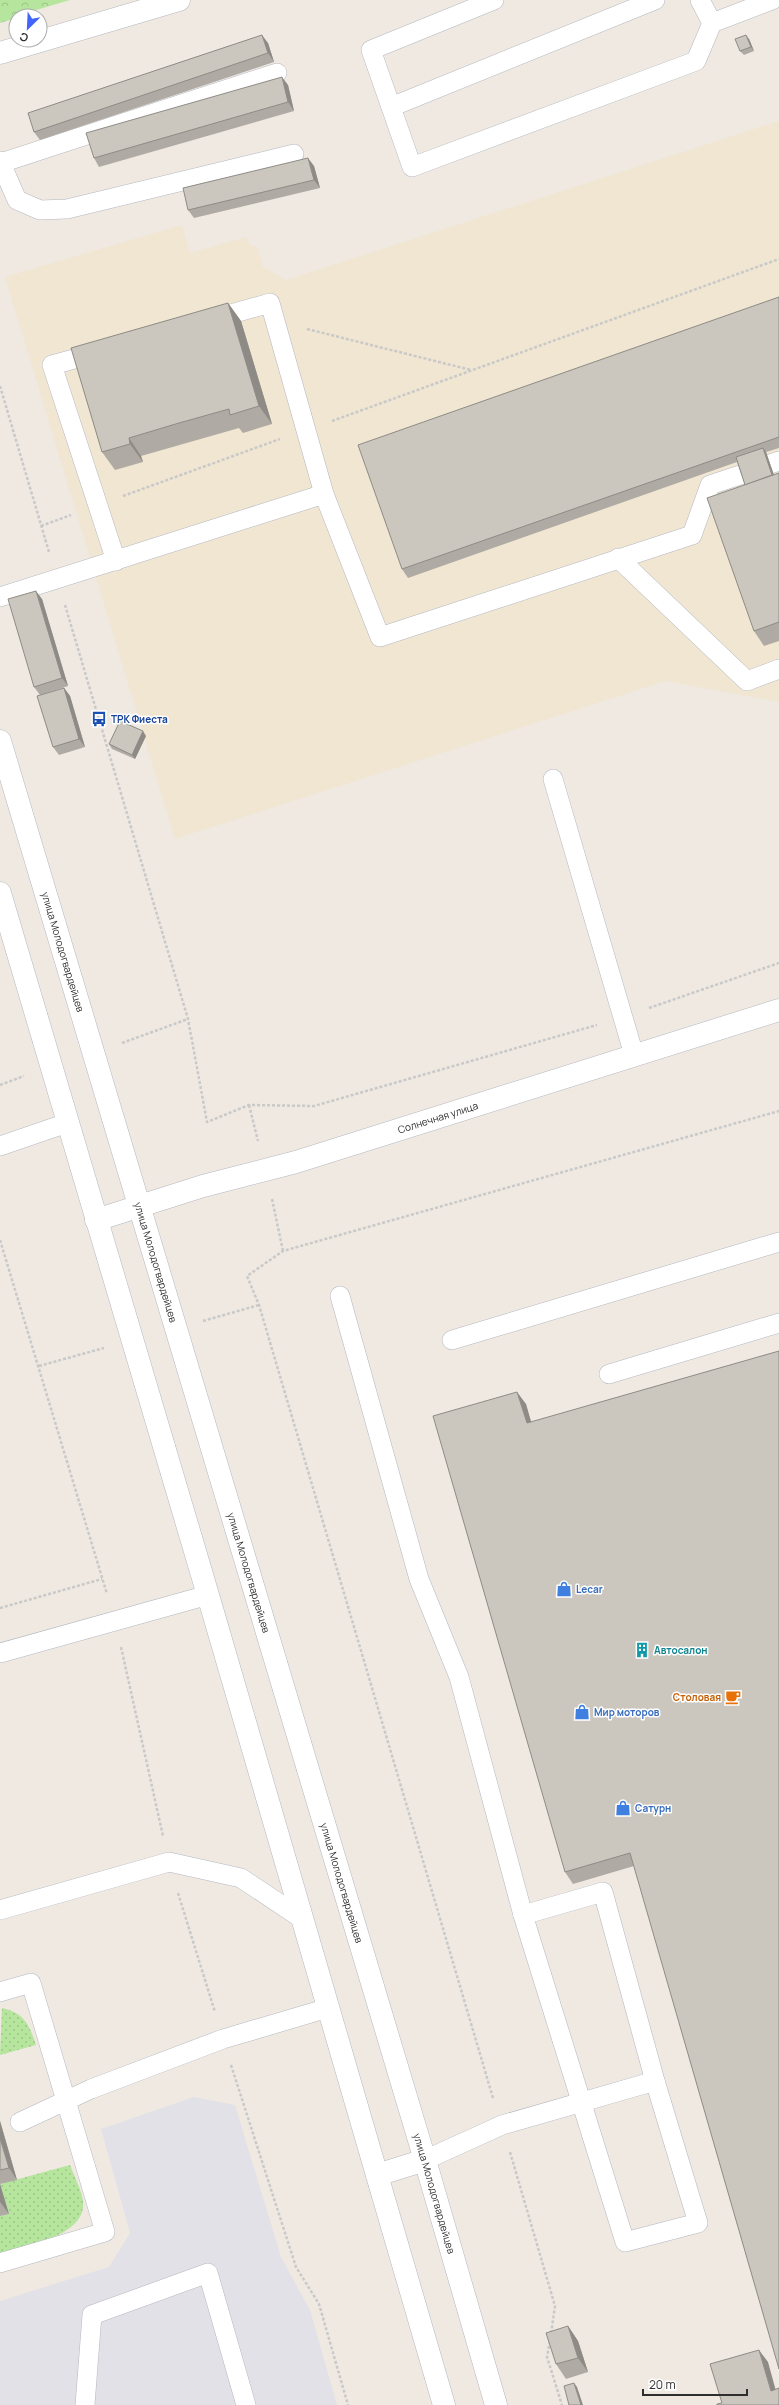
<svg xmlns="http://www.w3.org/2000/svg" width="779" height="2405" font-family="Manrope,sans-serif">
<style>
.industrial{fill:#e3e1e8}
.education{fill:#f0e6d1}
.grass{fill:url(#grass-dots)}
.forest{fill:url(#forest-crowns)}
.lines{fill:none;stroke-linecap:round;stroke-linejoin:round}
.lane-casing{stroke:#b4b7c1;stroke-width:20}
.secondary-casing{stroke:#b4b7c1;stroke-width:23}
.path{stroke:#c9c9c9;stroke-width:2.5;stroke-dasharray:3 2;stroke-linecap:butt}
.lane{stroke:#fff;stroke-width:19}
.secondary{stroke:#fff;stroke-width:22}
.wall{fill:#afaba4}
.shaded-wall{fill:#8e8b86}
.building{fill:#cbc7bf;stroke:#8e8b86}
.labels{text-anchor:middle;dominant-baseline:central;stroke-width:3;stroke-linejoin:round;paint-order:stroke}
.transit-label{font-size:10px;font-weight:bold;fill:#164399;stroke:#fff;text-anchor:start}
.street-label{font-size:10px;fill:#2e2e2e;stroke:#fff}
.shop-label{font-size:10px;font-weight:bold;fill:#366cbe;stroke:#fff;text-anchor:start}
.culture-label{font-size:10px;font-weight:bold;fill:#0d838f;stroke:#fff;text-anchor:start}
.food-label{font-size:10px;font-weight:bold;fill:#c56008;stroke:#fff;text-anchor:end}
</style>
<defs>
<pattern id="grass-dots" width="8" height="8" patternUnits="userSpaceOnUse"><rect width="8" height="8" fill="#b6e59e"/><path d="M2 2h.1M6 6h.1" fill="none" stroke="#9dc588" stroke-width="1.8" stroke-linecap="round"/></pattern>
<pattern id="forest-crowns" width="20" height="18" patternUnits="userSpaceOnUse"><rect width="20" height="18" fill="#b6e59e"/><path d="M2 6a3 3 0 1 1 6 0M12 15a3 3 0 1 1 6 0" fill="none" stroke="#9dc588"/></pattern>
</defs>
<rect width="100%" height="100%" fill="#efe9e1"/>
<polygon class="industrial" points="194,2097 235,2105 281,2257 310,2310 337,2405 0,2405 0,2301 109,2267 130,2233 101,2129"/>
<polygon class="education" points="779,121 779,702 666,681 175,839 5,277 182,225 190,253 246,237 250,246 257,246 263,267 286,280"/>
<g class="grass">
<path d="M2,2008C24,2013 29,2024 36,2045L0,2055Z"/>
<path d="M70,2165C74,2176 81,2189 83,2201C87,2237 25,2245 0,2253V2216L9,2214L0,2184Z"/>
</g>
<polygon class="forest" points="0,0 70,0 16,16 16,18 0,23"/>
<g class="lines">
<defs>
<g id="lane">
<polyline points="494,0 371,50 412,167 696,61 712,23 772,0"/>
<polyline points="700,0 712,23"/>
<polyline points="391,107 655,0"/>
<polyline points="0,161 17,200 40,210 67,209 294,154"/>
<polyline points="1,163 277,73"/>
<polyline points="210,320 270,303 324,494"/>
<polyline points="100,352 52,365 116,561"/>
<polyline points="770,464 779,461"/>
<polyline points="618,558 747,681 779,669"/>
<polyline points="0,597 324,494 380,637 692,535 710,485 743,474"/>
<polyline points="553,779 634,1055"/>
<polyline points="0,1146 67,1123"/>
<polyline points="340,1296 419,1579 459,1677 523,1915 625,2242 698,2223 655,2081 502,2125 425,2160"/>
<polyline points="452,1340 779,1242"/>
<polyline points="609,1374 779,1323"/>
<polyline points="0,1653 208,1595"/>
<polyline points="0,1910 169,1862 241,1878 301,1918"/>
<polyline points="523,1915 603,1892 655,2081"/>
<polyline points="0,1992 31,1983 105,2232 0,2263"/>
<polyline points="20,2122 91,2089 223,2039 328,2008"/>
<polyline points="85,2405 92,2315 208,2273 246,2405"/>
</g>
<g id="secondary">
<polyline points="0,53 179,0"/>
<path id="s1" d="M0,741L425,2160L496,2405"/>
<polyline points="0,893 208,1595 444,2405"/>
<path id="s2" d="M96,1220L203,1186L296,1162L779,1010"/>
<polyline points="377,2175 425,2160"/>
</g>
</defs>
<use href="#lane" class="lane-casing"/>
<use href="#secondary" class="secondary-casing"/>
<g class="path">
<polyline points="307,329 471,370"/>
<polyline points="0,386 49,552"/>
<polyline points="332,421 779,259"/>
<polyline points="123,496 280,439"/>
<polyline points="41,526 71,515"/>
<polyline points="65,605 188,1019 207,1122 249,1105 314,1106 597,1025"/>
<polyline points="649,1008 779,963"/>
<polyline points="122,1043 188,1019"/>
<polyline points="0,1085 24,1076"/>
<polyline points="249,1105 258,1141"/>
<polyline points="272,1199 283,1251"/>
<polyline points="0,1240 107,1594"/>
<polyline points="203,1321 259,1305"/>
<polyline points="39,1366 104,1348"/>
<polyline points="0,1608 102,1579"/>
<polyline points="121,1647 163,1836"/>
<polyline points="178,1893 215,2012"/>
<polyline points="231,2065 296,2267 319,2304 348,2405"/>
<polyline points="493,2098 259,1305 247,1276 283,1251 779,1111"/>
<polyline points="510,2152 555,2306 551,2334"/>
<polyline points="550,2341 547,2357 562,2405"/>
</g>
<use href="#lane" class="lane"/>
<use href="#secondary" class="secondary"/>
</g>
<g class="wall">
<polygon points="749,39 754,51 744,55 740,51"/>
<polygon points="268,43 274,62 40,140 34,132"/>
<polygon points="288,85 294,111 99,167 94,158"/>
<polygon points="314,166 320,188 194,218 188,210"/>
<polygon points="779,297 779,448 766,452 774,475 779,473 779,641 764,646 754,631 745,485 737,462 408,578 402,569"/>
<polygon points="228,303 241,321 272,424 243,433 239,428 141,456 143,462 115,470 102,452"/>
<polygon points="42,599 68,686 40,695 34,687"/>
<polygon points="64,688 70,696 85,747 59,755 53,747"/>
<polygon points="146,736 135,759 112,749 109,744"/>
<polygon points="526,1404 634,1866 573,1884 565,1872"/>
<polygon points="0,2121 17,2180 0,2184 9,2214 0,2216"/>
<polygon points="568,2326 578,2341 588,2372 566,2379 556,2364"/>
</g>
<g class="shaded-wall">
<polygon points="262,35 268,43 274,62 268,53"/>
<polygon points="746,35 749,39 754,51 751,47"/>
<polygon points="282,77 288,85 294,111 288,102"/>
<polygon points="308,158 314,166 320,188 314,180"/>
<polygon points="228,303 241,321 272,424 259,406"/>
<polygon points="129,438 141,456 143,462 130,444"/>
<polygon points="763,448 766,452 779,490 776,486"/>
<polygon points="36,591 42,599 68,686 62,678"/>
<polygon points="64,688 70,696 85,747 79,739"/>
<polygon points="143,731 146,736 135,759 132,755"/>
<polygon points="517,1392 526,1404 535,1435 527,1423"/>
<polygon points="0,2121 17,2180 9,2168 0,2138"/>
<polygon points="0,2184 9,2214 0,2202"/>
<polygon points="568,2326 578,2341 588,2372 578,2358"/>
<polygon points="759,2350 768,2362 779,2402 771,2391"/>
<polygon points="574,2383 577,2387 583,2405 581,2405"/>
</g>
<g class="building">
<polygon points="262,35 268,53 34,132 28,113"/>
<polygon points="746,35 751,47 740,51 735,39"/>
<polygon points="282,77 288,102 94,158 86,133"/>
<polygon points="308,158 314,180 188,210 183,188"/>
<polygon points="779,297 779,437 402,569 358,445"/>
<polygon points="228,303 259,406 230,415 229,409 179,423 129,438 130,444 102,452 71,348"/>
<polygon points="763,448 772,475 745,485 736,457"/>
<polygon points="779,473 779,622 754,631 707,498"/>
<polygon points="36,591 62,678 34,687 8,599"/>
<polygon points="64,688 79,739 53,747 37,696"/>
<polygon points="120,721 143,731 132,755 109,744"/>
<polygon points="779,1351 779,2369 630,1853 565,1872 433,1416 517,1392 527,1423"/>
<polygon points="0,2138 9,2168 0,2170"/>
<polygon points="568,2326 578,2358 556,2364 546,2333"/>
<polygon points="759,2350 771,2391 779,2388 779,2405 717,2405 717,2404 722,2403 710,2364"/>
<polygon points="574,2383 581,2405 569,2405 564,2386"/>
</g>
<defs>
<symbol id="bus-bare" viewBox="-9 -9 18 18"><path d="M-5-6H5V4H4V6H2V4H-2V6H-4V4H-5ZM-3.5-4V0h7V-4ZM-3.5 1.2v1.5H-2V1.2ZM2 1.2v1.5H3.5V1.2Z" fill="#1a4fb4" stroke="#fff" stroke-width="2.5" paint-order="stroke"/></symbol>
<symbol id="shop-bare" viewBox="-9 -9 18 18"><path d="M-5-2.5h2.3a2.7 3.5 0 0 1 5.4 0H5L5.5 6h-11ZM-1.5-2.5h3a1.5 2.3 0 0 0-3 0Z" fill="#3f7fe0" stroke="#fff" stroke-width="2.5" paint-order="stroke"/></symbol>
<symbol id="building-bare" viewBox="-9 -9 18 18"><path d="M-4-6H4V6H1V3H-1V6H-4ZM-2.5-4.3h1.7v1.8h-1.7ZM.8-4.3h1.7v1.8H.8ZM-2.5-1h1.7V.8h-1.7ZM.8-1h1.7V.8H.8Z" fill="#0f9aa8" stroke="#fff" stroke-width="2.5" paint-order="stroke"/></symbol>
<symbol id="cafe-bare" viewBox="-9 -9 18 18"><path d="M-5.5-4.5H6V0H3Q3 3.5 0 3.5H-2.5Q-5.5 3.5-5.5 0ZM3-3.2v2h1.7v-2ZM-6 4.5H4V6H-6Z" fill="#e8710a" stroke="#fff" stroke-width="2.5" paint-order="stroke"/></symbol>
</defs>
<g fill-rule="evenodd">
<use href="#bus-bare" x="88" y="708" width="22" height="22"/>
<use href="#shop-bare" x="553" y="1578" width="22" height="22"/>
<use href="#building-bare" x="631" y="1639" width="22" height="22"/>
<use href="#cafe-bare" x="722" y="1686" width="22" height="22"/>
<use href="#shop-bare" x="571" y="1701" width="22" height="22"/>
<use href="#shop-bare" x="612" y="1797" width="22" height="22"/>
</g>
<g class="labels">
<g class="transit-label">
<text x="111" y="719">ТРК Фиеста</text>
</g>
<g class="street-label">
<text stroke="none"><textPath href="#s1" startOffset="220">улица Молодогвардейцев</textPath></text>
<text stroke="none"><textPath href="#s2" startOffset="357">Солнечная улица</textPath></text>
<text stroke="none"><textPath href="#s1" startOffset="544">улица Молодогвардейцев</textPath></text>
<text stroke="none"><textPath href="#s1" startOffset="868">улица Молодогвардейцев</textPath></text>
<text stroke="none"><textPath href="#s1" startOffset="1192">улица Молодогвардейцев</textPath></text>
<text stroke="none"><textPath href="#s1" startOffset="1516">улица Молодогвардейцев</textPath></text>
</g>
<g class="shop-label">
<text x="576" y="1589">Lecar</text>
<text x="594" y="1712">Мир моторов</text>
<text x="635" y="1808">Сатурн</text>
</g>
<g class="culture-label">
<text x="654" y="1650">Автосалон</text>
</g>
<g class="food-label">
<text x="721" y="1697">Столовая</text>
</g>
</g>
<g transform="translate(28 28) rotate(204)"><circle r="19" fill="#ffffff" stroke="#ababab"/>
<path d="M0-3L7 15L0 10L-7 15Z" fill="#4264fb"/>
<text y="-6" font-size="11" font-weight="bold" text-anchor="middle" fill="#2e2e2e">С</text>
</g>
<path d="M643 2389v6h104v-6" fill="none" stroke="#2e2e2e" stroke-width="2"/>
<text x="649" y="2389" font-size="12" fill="#2e2e2e" stroke="#ffffff" stroke-width="3" paint-order="stroke">20 m</text>
</svg>
